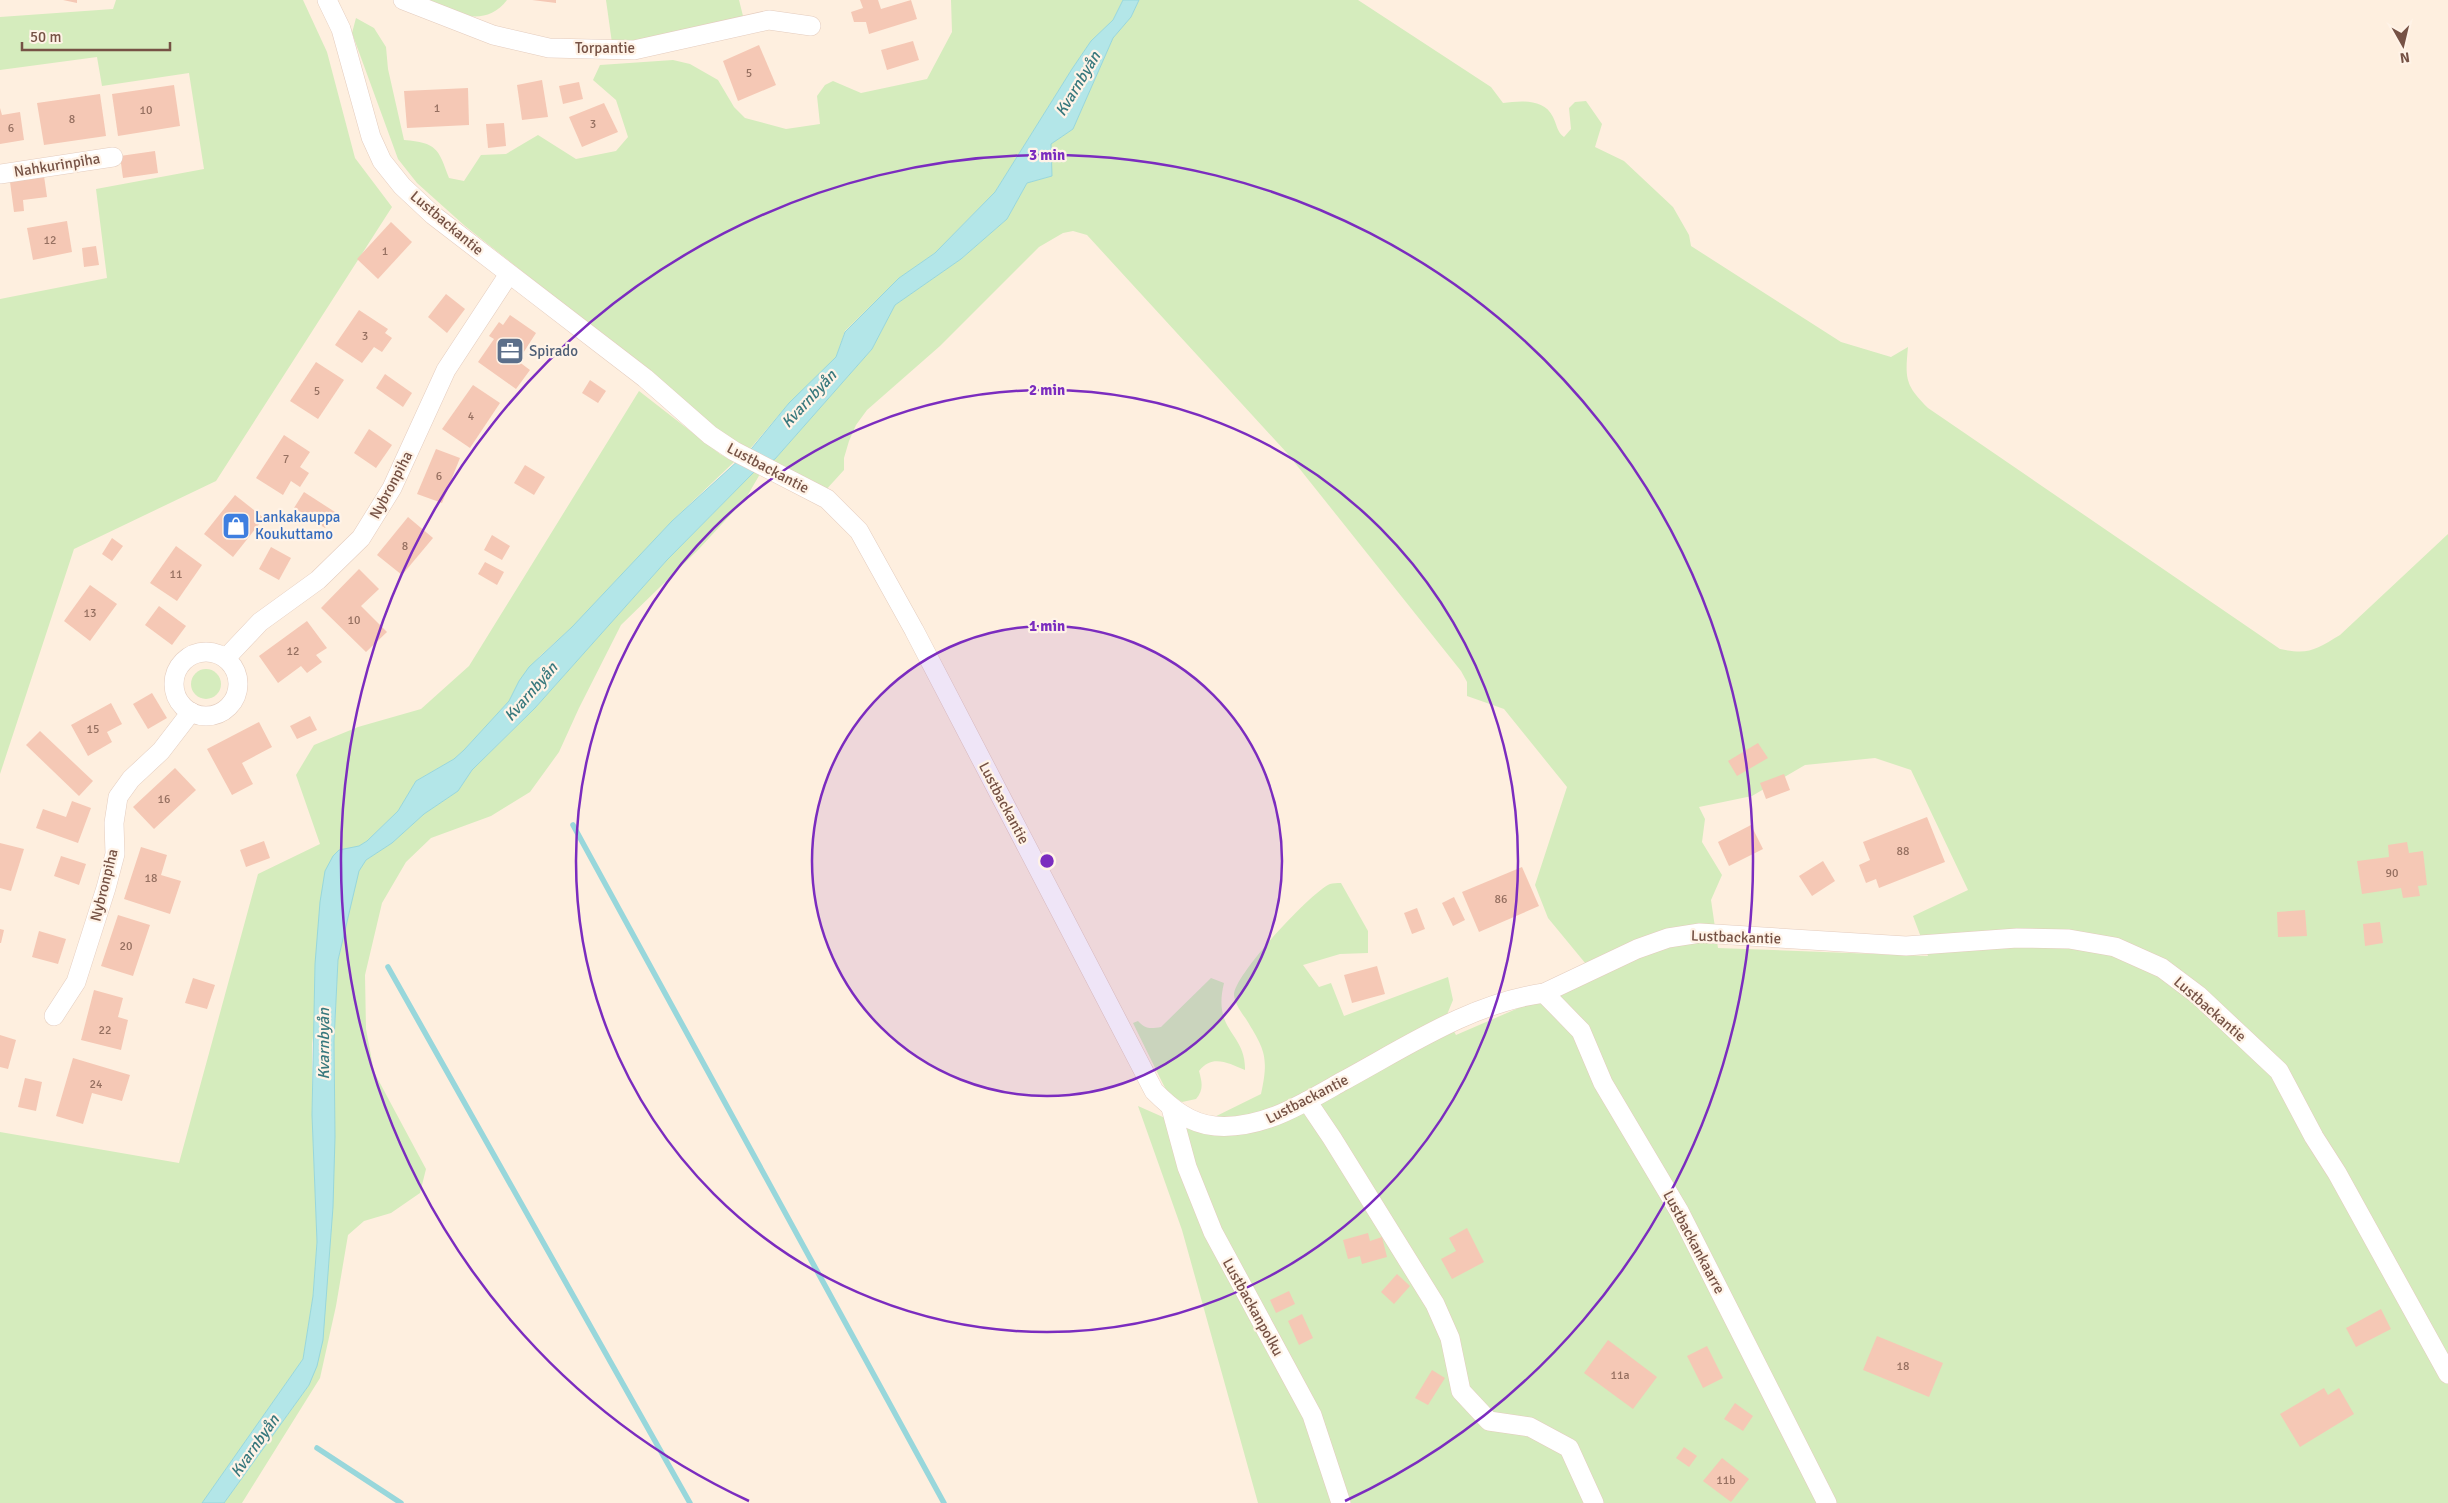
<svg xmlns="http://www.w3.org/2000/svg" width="2448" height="1503" font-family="Signika,sans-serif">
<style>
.green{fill:#d5ecbd;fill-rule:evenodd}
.water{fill:#b3e6e8;stroke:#98d7db}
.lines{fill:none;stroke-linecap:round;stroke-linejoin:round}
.stream{stroke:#98d7db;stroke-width:5.5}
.building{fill:#f5c8b5}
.street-casing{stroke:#e4ccbe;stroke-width:20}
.street{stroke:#fff;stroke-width:19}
.ring{fill:none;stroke:#7b2cbf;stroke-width:2.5}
.labels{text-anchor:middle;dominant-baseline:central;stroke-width:4.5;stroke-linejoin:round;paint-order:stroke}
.number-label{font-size:12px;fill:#967061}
.street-label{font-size:15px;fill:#765245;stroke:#fff3e7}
.service-label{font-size:15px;fill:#4e5e75;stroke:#fff3e7;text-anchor:start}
.shop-label{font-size:15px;fill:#366cbe;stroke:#fff3e7;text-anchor:start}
.water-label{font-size:16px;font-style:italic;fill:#38787d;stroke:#fff3e7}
.centre{fill:#7b2cbf;stroke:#fff3e7;stroke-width:2.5}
.ring-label{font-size:15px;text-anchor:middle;font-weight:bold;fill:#7b2cbf;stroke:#fff3e7;stroke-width:4.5;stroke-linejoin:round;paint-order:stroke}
</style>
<rect width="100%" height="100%" fill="#feefdf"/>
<g class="green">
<polygon points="116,0 303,0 327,52 355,158 392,207 216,481 74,549 0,774 0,299 107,278 96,189 204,169 189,73 102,86 97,57 0,70 0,17 113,9"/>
<path d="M424,0H507C484,30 451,12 424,0Z"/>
<polygon points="606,0 739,0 744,20 659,40 612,43"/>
<path d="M951,0H1123L1113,20L1091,41L1072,69L995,192L935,253L899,278L845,331L836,357L789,403L749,450L721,434L681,397L465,226L417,183L398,159L352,33L356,18L374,28L386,47L388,69L404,140C437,143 438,148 449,178L464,181L481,155L506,154L538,135L576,159L616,151L628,137L616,100L593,80L600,65L673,60L690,64L718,80L734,107L745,118L786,129L820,124L817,96L825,85L833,81L861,93L927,79L952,32Z"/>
<path d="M1139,0H1358L1491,87L1503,103C1520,101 1544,98 1553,117C1557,125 1557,132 1564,137L1571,129L1569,108L1575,102L1586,101L1602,124L1595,147L1624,161L1673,207L1689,235L1691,246L1841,342L1891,357L1908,347C1905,379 1905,385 1928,408L2280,649C2309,655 2315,650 2340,635L2448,534V1503H1258L1182,1230L1138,1106L1190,1129L1261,1094C1269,1057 1265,1050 1246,1019C1241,1012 1235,1004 1234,995C1233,976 1311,892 1330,884C1333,883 1337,883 1341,883L1368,931V953L1340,954L1303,965L1319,987L1331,983L1344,1016L1448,977L1453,1000L1446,1017L1456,1035L1595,975L1548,918L1535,885L1567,787L1504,709L1467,696V682L1461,671L1287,453L1087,235L1073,231L1063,233L1039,247L940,346L867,410L856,425L849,441L844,458V470L824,492L767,463L775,459L872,349L895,305L961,259L1007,219L1027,183L1052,176L1051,144L1073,129L1113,38L1131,17ZM1875,758L1911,770L1968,890L1913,916L1928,956L1718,948L1711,900L1722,875L1702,842L1705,819L1699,807L1752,796L1805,765Z"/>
<polygon points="639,391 720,454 734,462 672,521 572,627 540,656 519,681 509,701 464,750 454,759 416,781 398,811 367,841 359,846 339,851 312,1044 312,1115 317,1242 313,1296 303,1359 202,1503 0,1503 0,1132 179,1163 258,874 320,844 296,775 314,745 358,727 421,709 469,666"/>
<polygon points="755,471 760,474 746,498 698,550 621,625 579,708 559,752 530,792 491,816 431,838 406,862 382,903 365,975 366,1029 374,1072 426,1169 420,1193 391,1213 364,1221 348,1235 336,1306 320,1378 242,1503 224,1503 309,1385 335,1137 334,1041 338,960 358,871 366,860 392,843 424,814 458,791 472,770 535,708 667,560"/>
<circle cx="206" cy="684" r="15"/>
<path d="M1211,978L1224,983C1212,1032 1246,1032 1245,1070C1228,1063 1212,1054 1199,1071C1202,1082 1204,1090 1196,1099L1182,1102L1168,1093L1163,1084L1133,1023L1138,1021C1145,1029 1150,1029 1161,1027Z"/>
</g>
<polygon class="water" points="1123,0 1139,0 1131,17 1113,38 1073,129 1051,144 1052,176 1027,183 1007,219 961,259 895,305 872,349 775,459 755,471 667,560 535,708 472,770 458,791 424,814 392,843 366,860 359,871 338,960 334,1041 335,1137 333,1207 323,1340 317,1366 309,1385 224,1503 202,1503 303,1359 313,1296 317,1242 312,1115 315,964 320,902 325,871 333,856 339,850 359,846 367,841 398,811 416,781 454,759 464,750 509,701 519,681 529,667 572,627 672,521 752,448 789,403 836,357 845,332 899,278 935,253 995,192 1072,69 1091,41 1113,20"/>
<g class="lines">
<g class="stream">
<polyline points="573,825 944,1503"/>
<polyline points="388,967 690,1503"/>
<polyline points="317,1448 401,1503"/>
</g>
</g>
<g class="building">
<polygon points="63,0 77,0 77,3"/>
<polygon points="532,0 556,0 556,3"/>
<polygon points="860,0 878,0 881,9 911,0 917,19 869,34 866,22 854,22 851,12 863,8"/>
<polygon points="913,41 919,60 887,70 881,50"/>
<polygon points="759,45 776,85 738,101 723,61"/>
<polygon points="542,80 548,117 522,120 517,85"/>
<polygon points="579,82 583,99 563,104 559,86"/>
<polygon points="174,85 180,126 118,136 112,94"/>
<polygon points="468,88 469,125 407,128 404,91"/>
<polygon points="100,94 106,136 44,145 37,103"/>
<polygon points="604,103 618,132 582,147 569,117"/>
<polygon points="0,108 2,115 20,112 24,140 0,144"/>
<polygon points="504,123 506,146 488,148 486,124"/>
<polygon points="155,151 158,173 123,178 120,156"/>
<polygon points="44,176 47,197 23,200 24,211 14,212 10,182"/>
<polygon points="67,221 72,252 33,260 27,228"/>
<polygon points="391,222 412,242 378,279 357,259"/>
<polygon points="96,246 99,265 84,267 82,248"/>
<polygon points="446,294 465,309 447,333 428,317"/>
<polygon points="359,310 388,329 385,333 392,338 382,352 374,347 362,363 335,345"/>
<polygon points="510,315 536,333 518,361 530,370 516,389 478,362 494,339 489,336 499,322 503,325"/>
<polygon points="316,362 344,380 318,419 290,401"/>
<polygon points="385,374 412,393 403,407 376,388"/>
<polygon points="590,380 606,391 598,403 582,393"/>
<polygon points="473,385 500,403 470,448 442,429"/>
<polygon points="369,429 392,445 376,468 354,453"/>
<polygon points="284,435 310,452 300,467 309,473 300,487 291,481 283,495 256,478"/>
<polygon points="436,449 460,458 442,503 417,494"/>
<polygon points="525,465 545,477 534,495 514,483"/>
<polygon points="304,492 335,512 325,528 294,508"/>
<polygon points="235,495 264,518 233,557 204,534"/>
<polygon points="408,517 433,538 402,575 377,555"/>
<polygon points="492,535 510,546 502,560 484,550"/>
<polygon points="112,538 123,546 112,561 102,554"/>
<polygon points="176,546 202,565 177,601 150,583"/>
<polygon points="271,547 291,558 279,580 259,569"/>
<polygon points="485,562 504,572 497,585 478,574"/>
<polygon points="359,569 379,589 361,606 387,632 366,652 321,608"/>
<polygon points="90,585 117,604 90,641 64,621"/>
<polygon points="159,606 186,626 172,645 145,625"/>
<polygon points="307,621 327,648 316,655 322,662 307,673 301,666 278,683 259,656"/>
<polygon points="152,693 167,718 148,729 133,704"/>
<polygon points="111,703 122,724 107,732 112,742 88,756 71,725"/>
<polygon points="310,716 317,730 297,739 290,726"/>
<polygon points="259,722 272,747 242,763 253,784 232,795 207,749"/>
<polygon points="40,731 93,781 79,796 26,745"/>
<polygon points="1758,743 1768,758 1737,776 1728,761"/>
<polygon points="175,768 196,790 154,829 133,807"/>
<polygon points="1784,774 1790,790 1766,799 1760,783"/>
<polygon points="72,801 91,808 78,843 36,828 43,809 66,817"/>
<polygon points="1927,817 1945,862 1879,888 1876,879 1866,883 1859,865 1870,860 1863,842"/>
<polygon points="1751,825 1763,849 1729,866 1718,842"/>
<polygon points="264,841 270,858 246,867 240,850"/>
<polygon points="2407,842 2409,853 2423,851 2427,885 2418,886 2420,896 2403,898 2401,888 2362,894 2357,861 2389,857 2388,845"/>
<polygon points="0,843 24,849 11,891 0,888"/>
<polygon points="141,847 167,855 161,875 181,881 170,914 124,899"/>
<polygon points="61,856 86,864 79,885 54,876"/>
<polygon points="1823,861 1835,881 1812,896 1799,876"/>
<polygon points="1522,867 1539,906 1479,932 1462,892"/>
<polygon points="1454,897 1465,920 1453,926 1442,903"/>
<polygon points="1417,908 1425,929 1412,934 1404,913"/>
<polygon points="2305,910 2307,936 2278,937 2277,912"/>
<polygon points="118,915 150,925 133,976 101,966"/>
<polygon points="2380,922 2383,943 2365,946 2363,924"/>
<polygon points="0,929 4,930 1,943 0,943"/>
<polygon points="39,931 66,939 58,964 32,957"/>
<polygon points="1377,966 1385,994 1352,1003 1344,975"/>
<polygon points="193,978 215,985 207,1009 185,1003"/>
<polygon points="94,990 123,998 118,1017 128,1020 121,1050 81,1040"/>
<polygon points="0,1035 16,1040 8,1069 0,1067"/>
<polygon points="73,1058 130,1075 122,1101 92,1093 83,1124 56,1116"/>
<polygon points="25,1078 42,1082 36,1111 18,1107"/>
<polygon points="1467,1228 1484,1262 1452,1279 1441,1259 1456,1251 1449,1238"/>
<polygon points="1368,1233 1370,1241 1382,1237 1387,1257 1362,1264 1360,1256 1348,1259 1343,1240"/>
<polygon points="1397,1274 1410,1286 1394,1304 1381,1292"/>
<polygon points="1289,1291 1295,1304 1276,1313 1270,1300"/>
<polygon points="2381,1309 2391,1329 2356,1347 2346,1328"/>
<polygon points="1302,1314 1313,1338 1299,1345 1288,1321"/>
<polygon points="1877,1336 1943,1363 1929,1397 1863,1370"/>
<polygon points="1608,1340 1657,1377 1633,1409 1584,1373"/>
<polygon points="1707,1346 1723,1378 1703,1388 1687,1356"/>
<polygon points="1432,1370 1445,1378 1428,1405 1415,1398"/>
<polygon points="2324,1388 2328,1395 2339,1388 2354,1414 2300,1447 2280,1414"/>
<polygon points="1735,1403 1753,1416 1743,1431 1724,1419"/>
<polygon points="1684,1447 1697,1456 1689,1467 1676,1458"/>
<polygon points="1722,1458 1749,1479 1731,1502 1703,1481"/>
</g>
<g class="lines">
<defs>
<g id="street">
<path d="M327,0L341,29L371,137L382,161L402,186L433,215L645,378L710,435L734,451L827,499L859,531L914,630L1154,1091C1171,1108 1190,1124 1215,1126C1262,1130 1304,1103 1343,1081C1406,1047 1471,1003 1544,993L1637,949L1668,938L1700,933L1906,946L2017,938L2069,939L2115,947L2162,968L2198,995L2279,1071L2314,1137L2337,1173L2448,1374"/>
<polyline points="403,0 493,35 549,48 634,50 769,20 811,26"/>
<polyline points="0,174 113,157"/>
<circle cx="206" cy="684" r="32"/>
<polyline points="226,658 260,622 318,580 361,538 392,488 446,370 509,274"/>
<polyline points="1544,993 1581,1031 1603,1083 1679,1211 1827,1503"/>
<polyline points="54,1016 76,982 106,888 115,854 114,823 118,797 131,779 161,751 191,712"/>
<polyline points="1307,1101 1332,1138 1435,1304 1450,1338 1461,1391 1489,1421 1530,1427 1569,1448 1594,1503"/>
<polyline points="1171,1108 1187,1167 1213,1232 1312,1415 1341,1503"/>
</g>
</defs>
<use href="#street" class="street-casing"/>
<use href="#street" class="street"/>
</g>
<circle cx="1047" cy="861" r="235" fill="#7b2cbf" fill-opacity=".12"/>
<g class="ring">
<circle cx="1047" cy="861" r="235"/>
<circle cx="1047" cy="861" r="471"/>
<path d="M749 1501A706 706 0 1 1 1345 1501"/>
</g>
<defs>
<symbol id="office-square" viewBox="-11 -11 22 22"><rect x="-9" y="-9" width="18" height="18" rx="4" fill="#5c6f8a" stroke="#fff3e7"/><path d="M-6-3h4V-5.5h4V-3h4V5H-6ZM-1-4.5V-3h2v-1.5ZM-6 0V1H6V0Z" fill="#fff"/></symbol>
<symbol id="shop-square" viewBox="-11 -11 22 22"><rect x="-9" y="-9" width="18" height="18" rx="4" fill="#3f7fe0" stroke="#fff3e7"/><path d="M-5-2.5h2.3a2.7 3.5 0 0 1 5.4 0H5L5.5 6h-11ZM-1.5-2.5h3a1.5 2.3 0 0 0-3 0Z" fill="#fff"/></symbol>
</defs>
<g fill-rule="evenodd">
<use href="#office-square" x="494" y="335" width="32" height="32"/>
<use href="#shop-square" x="220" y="510" width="32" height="32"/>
</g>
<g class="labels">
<g class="number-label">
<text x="749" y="73">5</text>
<text x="437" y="108">1</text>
<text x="146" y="110">10</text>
<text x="72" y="119">8</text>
<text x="593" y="124">3</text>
<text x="11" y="128">6</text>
<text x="50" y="240">12</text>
<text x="385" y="251">1</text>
<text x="365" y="336">3</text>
<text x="317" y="391">5</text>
<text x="471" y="416">4</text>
<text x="286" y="459">7</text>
<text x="439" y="476">6</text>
<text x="405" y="546">8</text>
<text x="176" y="574">11</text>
<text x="90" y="613">13</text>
<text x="354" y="620">10</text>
<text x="293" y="651">12</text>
<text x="93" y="729">15</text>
<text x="164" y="799">16</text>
<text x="1903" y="851">88</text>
<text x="2392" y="873">90</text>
<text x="151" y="878">18</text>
<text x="1501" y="899">86</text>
<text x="126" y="946">20</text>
<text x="105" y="1030">22</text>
<text x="96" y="1084">24</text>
<text x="1903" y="1366">18</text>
<text x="1620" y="1375">11a</text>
<text x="1726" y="1480">11b</text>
</g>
<g class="street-label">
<text x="605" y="48">Torpantie</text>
<text transform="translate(57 165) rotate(-9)">Nahkurinpiha</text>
<text transform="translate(447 223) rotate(40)">Lustbackantie</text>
<text transform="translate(768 468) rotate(28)">Lustbackantie</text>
<text transform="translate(391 485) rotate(-62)">Nybronpiha</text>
<text transform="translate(1004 803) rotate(62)">Lustbackantie</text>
<text transform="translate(104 885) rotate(-76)">Nybronpiha</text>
<text transform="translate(1736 937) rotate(2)">Lustbackantie</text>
<text transform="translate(2210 1009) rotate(41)">Lustbackantie</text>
<text transform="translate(1307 1099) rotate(-27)">Lustbackantie</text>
<text transform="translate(1694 1242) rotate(62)">Lustbackankaarre</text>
<text transform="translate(1253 1307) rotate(61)">Lustbackanpolku</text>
</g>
<g class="service-label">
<text x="529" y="351">Spirado</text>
</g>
<g class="shop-label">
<text x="255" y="517">Lankakauppa<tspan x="255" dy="17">Koukuttamo</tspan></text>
</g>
<g class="water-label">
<text transform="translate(1078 84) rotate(-59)">Kvarnbyån</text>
<text transform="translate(809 399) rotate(-47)">Kvarnbyån</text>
<text transform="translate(531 692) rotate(-49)">Kvarnbyån</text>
<text transform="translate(324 1044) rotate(-90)">Kvarnbyån</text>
<text transform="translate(255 1446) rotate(-55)">Kvarnbyån</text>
</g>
</g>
<circle cx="1047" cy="861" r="8" class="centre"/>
<g class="ring-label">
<text x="1047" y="160">3 min</text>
<text x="1047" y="395">2 min</text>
<text x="1047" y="631">1 min</text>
</g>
<g transform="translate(2403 45) rotate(172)" stroke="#fff3e7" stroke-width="4" paint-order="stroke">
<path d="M0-4L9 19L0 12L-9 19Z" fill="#765245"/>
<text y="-8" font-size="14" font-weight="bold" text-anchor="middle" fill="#765245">N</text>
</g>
<path d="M22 42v8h148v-8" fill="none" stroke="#765245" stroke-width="2.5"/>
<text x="30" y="42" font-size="15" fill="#765245" stroke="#fff3e7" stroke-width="4" paint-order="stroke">50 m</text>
</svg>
